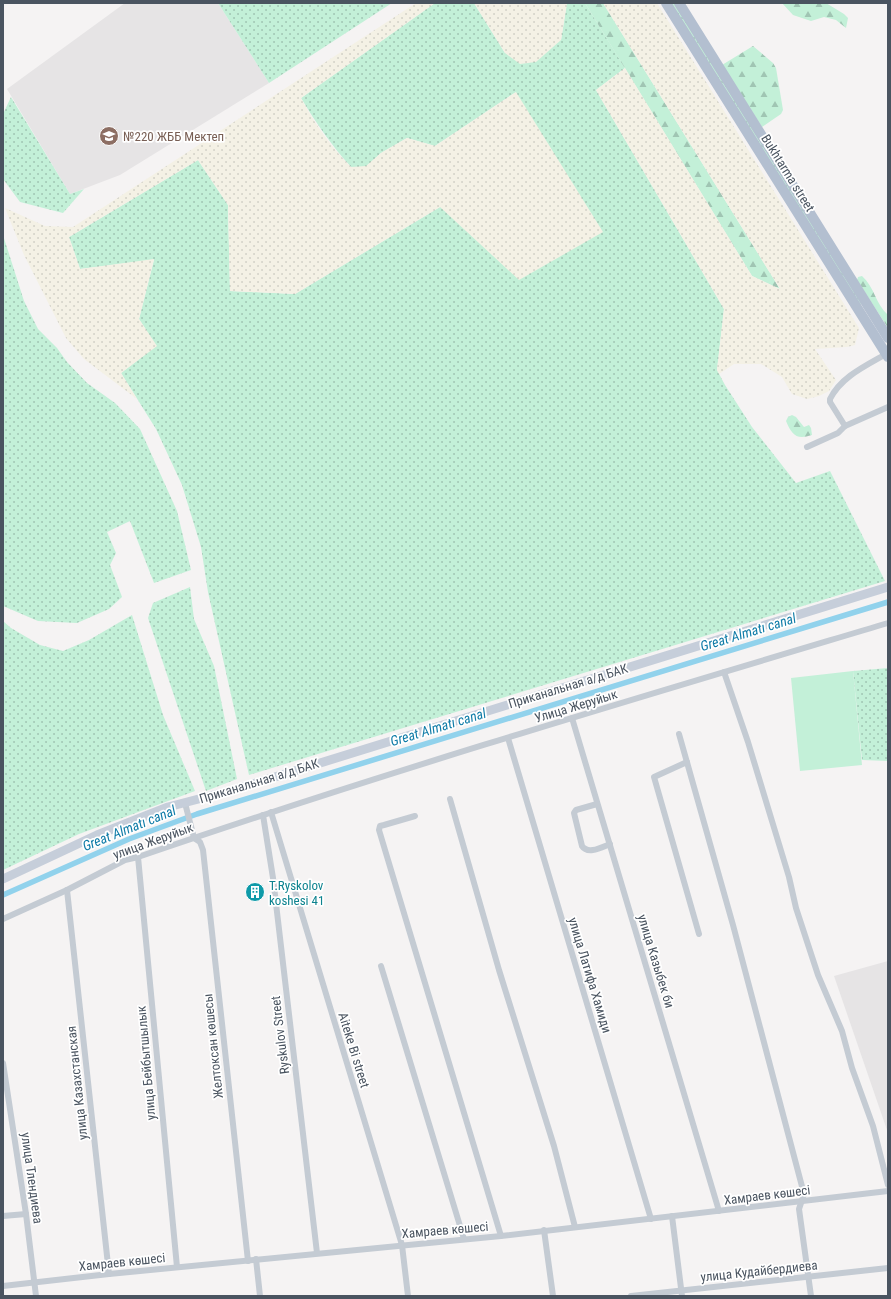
<svg xmlns="http://www.w3.org/2000/svg" width="891" height="1299" font-family="'Roboto Condensed',sans-serif">
<style>
.education{fill:#e6e4e5}
.grass{fill:url(#grass-dots)}
.forest{fill:url(#forest-firs)}
.sand{fill:url(#sand-dots)}
.pitch{fill:#c3f0d8}
.lines{fill:none;stroke-linecap:round;stroke-linejoin:round}
.canal{stroke:#91d2ec;stroke-width:5.5}
.street{stroke:#c4cbd3;stroke-width:6}
.secondary{stroke:#c6ceda;stroke-width:9}
.primary{stroke:#b3bfd0;stroke-width:10}
.labels{text-anchor:middle;dominant-baseline:central;stroke-width:3.5;stroke-linejoin:round;paint-order:stroke}
.education-label{font-size:13px;fill:#785e54;stroke:#fff;text-anchor:start}
.street-label{font-size:13px;fill:#4a5460;stroke:#fff}
.culture-label{font-size:13px;fill:#0d838f;stroke:#fff;text-anchor:start}
.water-label{font-size:14px;font-style:italic;fill:#0e7ba7;stroke:#fff}
</style>
<defs>
<pattern id="grass-dots" width="8" height="8" patternUnits="userSpaceOnUse"><rect width="8" height="8" fill="#c3f0d8"/><path d="M2 2h.1M6 6h.1" fill="none" stroke="#a0c5b3" stroke-width="1.8" stroke-linecap="round"/></pattern>
<pattern id="forest-firs" width="22" height="20" patternUnits="userSpaceOnUse"><rect width="22" height="20" fill="#c3f0d8"/><path d="M5 1l3.5 6h-7zM16 11l3.5 6h-7z" fill="#a0c5b3"/></pattern>
<pattern id="sand-dots" width="8" height="8" patternUnits="userSpaceOnUse"><rect width="8" height="8" fill="#f4f1e5"/><path d="M2 2h.1M6 6h.1" fill="none" stroke="#d3d1c7" stroke-width="1.8" stroke-linecap="round"/></pattern>
</defs>
<rect width="100%" height="100%" fill="#f5f3f3"/>
<g class="education">
<polygon points="125,3 218,3 269,83 120,175 70,194 7,89"/>
<polygon points="888,961 888,1133 834,976"/>
</g>
<g class="grass">
<polygon points="218,3 392,3 269,83"/>
<path d="M435,3H474L505,53L561,40L567,3H585L625,68L596,90L724,309L717,370L725,385L752,427L796,483L830,471L885,581L249,775L208,592L201,547L182,485L156,429L121,373L156,346L139,319L154,260L80,269L69,237L198,160L228,205L230,291L295,294L440,207L516,92L435,146L407,138L381,153L366,167H351C332,146 316,123 301,98Z"/>
<polygon points="670,3 675,3 861,303 860,305"/>
<polygon points="11,97 70,194 84,189 63,213 20,202 3,179 3,114"/>
<polygon points="3,235 24,301 38,329 57,348 67,362 87,383 115,403 140,429 177,511 191,570 154,583 130,521 107,532 116,553 110,565 122,597 109,609 77,623 38,621 3,606"/>
<polygon points="190,587 194,619 214,666 237,779 206,791 148,618 153,603"/>
<polygon points="132,615 163,715 195,791 79,834 3,870 3,621 11,628 40,645 63,651 89,640"/>
<polygon points="888,668 888,761 862,760 853,671"/>
</g>
<g class="forest">
<polygon points="585,3 603,3 780,289 752,276"/>
<polygon points="782,3 826,3 844,14 848,18 846,28 836,20 824,17 811,21 793,15"/>
<polygon points="753,46 773,63 776,68 783,110 781,114 762,127 722,65"/>
<path d="M862,276C874,286 876,305 888,315V328L857,280L858,277Z"/>
<path d="M792,415L796,417L804,427L809,425L811,428L812,435C796,440 792,435 786,421L788,417Z"/>
</g>
<g class="sand">
<path d="M416,3H435L301,98C314,123 331,147 351,167L366,166L381,153L407,138L435,146L516,92L603,232L519,280L440,207L295,294L230,291L228,205L198,160L69,237L80,269L154,259L139,319L157,346L121,373L137,399L84,359L66,338L24,255L5,208L45,226L73,227Z"/>
<polygon points="474,3 567,3 561,40 536,62 520,64 505,53"/>
<polygon points="603,3 657,3 859,328 855,345 847,347 815,349 836,380 829,391 819,396 807,399 792,394 782,377 761,364 734,364 719,374 717,370 724,309 596,90 625,68 752,276 780,289"/>
</g>
<polygon class="pitch" points="853,671 862,765 800,771 791,678"/>
<g class="lines">
<polyline class="canal" points="3,895 129,839 197,814 888,602"/>
<g class="street">
<polyline points="845,426 888,407"/>
<path d="M807,447L838,433L845,426L830,402V399C841,377 865,366 886,354"/>
<polyline points="724,672 748,742 789,877 796,908 818,975 842,1031 852,1068 873,1126 888,1185"/>
<polyline points="572,718 719,1211"/>
<polyline points="679,734 733,925 804,1194 799,1209 811,1296"/>
<polyline points="508,738 651,1219"/>
<polyline points="687,762 654,777 699,934"/>
<polyline points="450,799 499,970 554,1146 575,1227"/>
<polyline points="185,803 194,838 200,842 203,850 248,1261"/>
<path d="M597,804L576,810L574,813L582,846C588,855 602,847 610,844"/>
<polyline points="271,812 402,1245 408,1296"/>
<polyline points="263,815 273,878 317,1253"/>
<polyline points="415,816 384,825 380,826 379,830 501,1236"/>
<polyline points="138,857 177,1267"/>
<polyline points="67,890 109,1274"/>
<path d="M3,919L67,890L125,860L138,857C386,772 637,698 888,623"/>
<polyline points="381,966 464,1239"/>
<polyline points="3,1063 26,1214 36,1296"/>
<polyline points="3,1216 26,1214"/>
<polyline points="672,1216 682,1296"/>
<polyline points="544,1230 553,1296"/>
<polyline points="256,1259 260,1296"/>
<polyline points="3,1286 109,1274 501,1236 888,1191"/>
<polyline points="631,1296 888,1268"/>
</g>
<polyline class="secondary" points="3,879 97,835 168,807 233,790 888,587"/>
<g class="primary">
<polyline points="666,3 888,357"/>
<polyline points="679,3 888,338"/>
</g>
</g>
<defs>
<symbol id="school-disc" viewBox="-11 -11 22 22"><circle r="9.5" fill="#8d6e63" stroke="#fff"/><path d="M0-5L7-2L0 1L-7-2ZM-4 1L0 2.5L4 1V4Q0 6-4 4Z" fill="#fff"/></symbol>
<symbol id="building-disc" viewBox="-11 -11 22 22"><circle r="9.5" fill="#0f9aa8" stroke="#fff"/><path d="M-4-6H4V6H1V3H-1V6H-4ZM-2.5-4.3h1.7v1.8h-1.7ZM.8-4.3h1.7v1.8H.8ZM-2.5-1h1.7V.8h-1.7ZM.8-1h1.7V.8H.8Z" fill="#fff"/></symbol>
</defs>
<g fill-rule="evenodd">
<use href="#school-disc" x="98" y="125" width="22" height="22"/>
<use href="#building-disc" x="244" y="881" width="22" height="22"/>
</g>
<g class="labels">
<g class="education-label">
<text x="123" y="136">№220 ЖББ Мектеп</text>
</g>
<g class="street-label">
<text transform="translate(788 173) rotate(58)">Bukhtarma street</text>
<text transform="translate(568 686) rotate(-17)">Приканальная а/д БАК</text>
<text transform="translate(576 706) rotate(-17)">Улица Жеруйык</text>
<text transform="translate(259 781) rotate(-17)">Приканальная а/д БАК</text>
<text transform="translate(153 841) rotate(-20)">улица Жеруйык</text>
<text transform="translate(656 961) rotate(73)">улица Казыбек би</text>
<text transform="translate(590 975) rotate(73)">улица Латифа Хамиди</text>
<text transform="translate(280 1035) rotate(-97)">Ryskulov Street</text>
<text transform="translate(213 1046) rotate(-96)">Желтоксан көшесы</text>
<text transform="translate(354 1050) rotate(73)">Aiteke Bi street</text>
<text transform="translate(146 1063) rotate(-95)">улица Бейбытшылык</text>
<text transform="translate(77 1083) rotate(-96)">улица Казахстанская</text>
<text transform="translate(32 1178) rotate(82)">улица Тлендиева</text>
<text transform="translate(767 1195) rotate(-7)">Хамраев көшесі</text>
<text transform="translate(445 1230) rotate(-5)">Хамраев көшесі</text>
<text transform="translate(122 1262) rotate(-6)">Хамраев көшесі</text>
<text transform="translate(759 1271) rotate(-6)">улица Кудайбердиева</text>
</g>
<g class="culture-label">
<text x="269" y="885">T.Ryskolov<tspan x="269" dy="15">koshesi 41</tspan></text>
</g>
<g class="water-label">
<text transform="translate(748 632) rotate(-17)">Great Almatı canal</text>
<text transform="translate(438 727) rotate(-17)">Great Almatı canal</text>
<text transform="translate(129 828) rotate(-22)">Great Almatı canal</text>
</g>
</g>
<rect width="891" height="1299" fill="none" stroke="#4a5460" stroke-width="8"/>
</svg>
